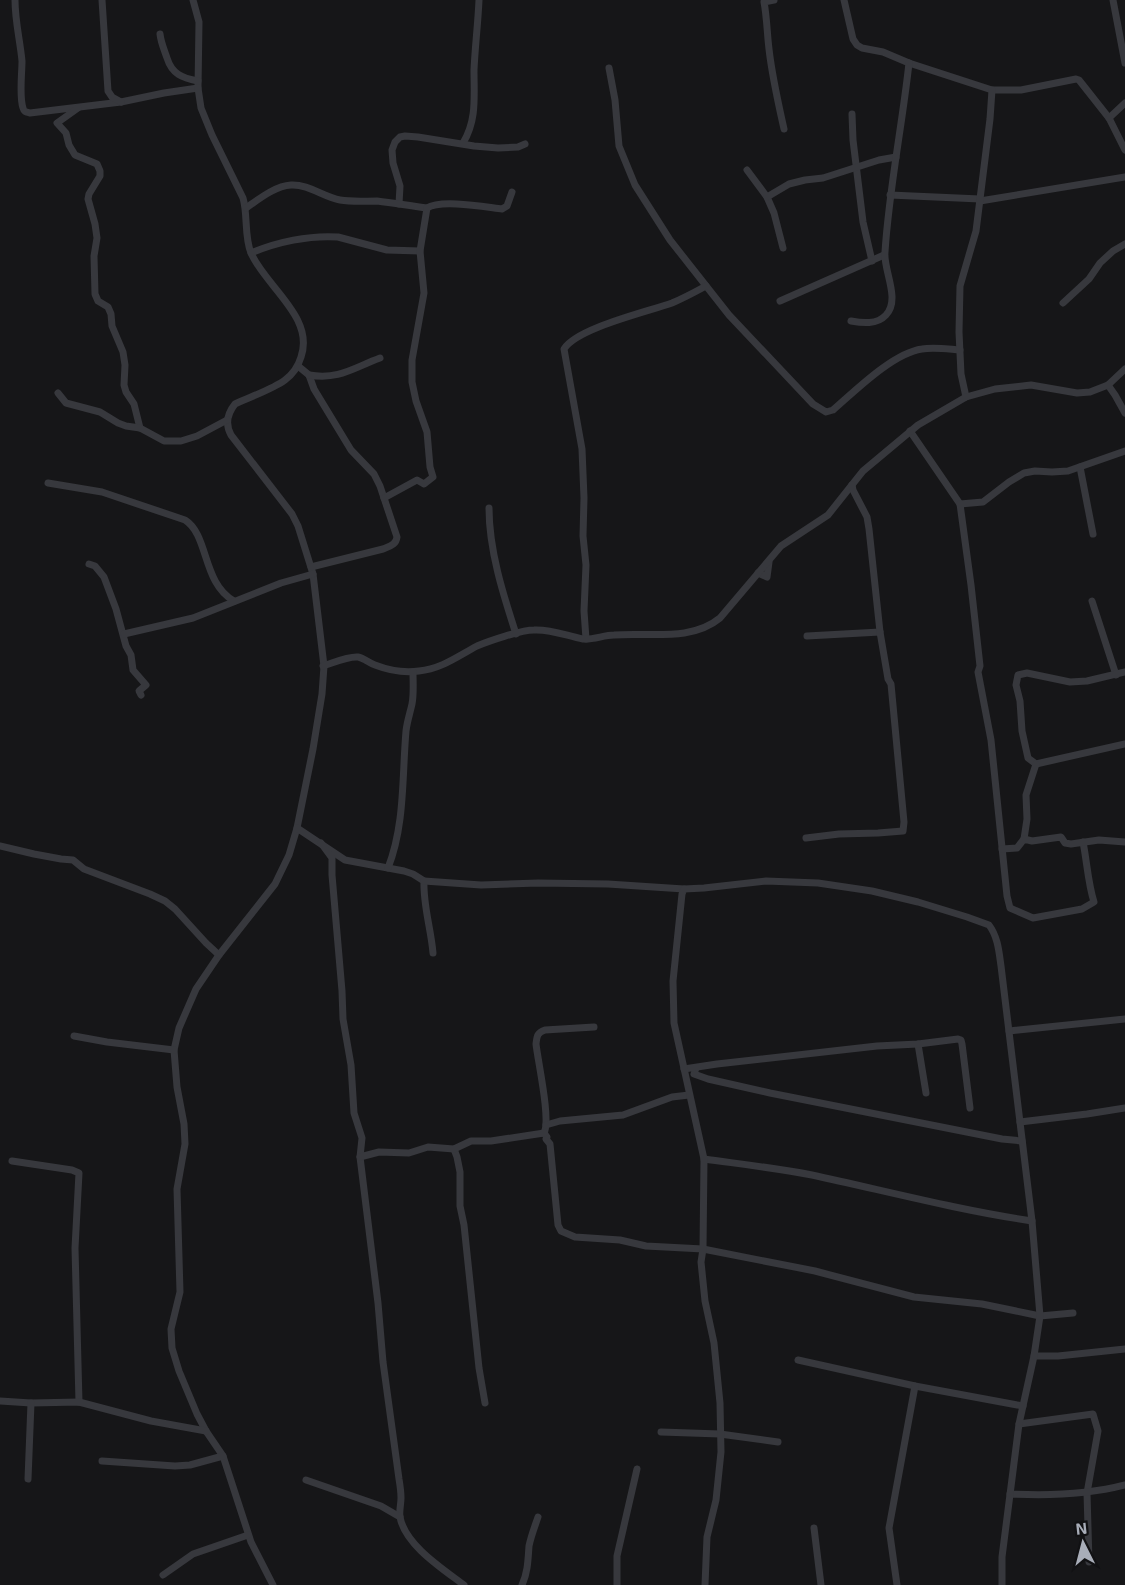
<svg xmlns="http://www.w3.org/2000/svg" width="1125" height="1585" font-family="'Exo 2',sans-serif">
<style>
.lines{fill:none;stroke-linecap:round;stroke-linejoin:round}
.minor{stroke:#37383d;stroke-width:7}
</style>
<rect width="100%" height="100%" fill="#161618"/>
<g class="lines">
<g class="minor">
<path d="M15,0C15,21 20,40 22,61C22,74 19,96 23,108C24,112 26,112 30,113L121,102L164,93L198,88"/>
<polyline points="102,0 108,91 112,97 121,102"/>
<path d="M193,0L199,22L198,88L201,108L212,135L243,198C248,215 244,236 251,253C265,286 315,317 301,357C298,367 293,374 285,380C273,389 250,397 235,404C227,414 225,424 231,435L292,514L298,526L313,574L324,666L322,694L313,749L297,828L289,855L275,884L219,955L196,989L179,1028L174,1050L177,1087L184,1124L185,1144L177,1189L180,1292L171,1329L172,1348L179,1371L197,1414L206,1431L223,1456L251,1542L273,1585"/>
<path d="M774,0L764,2C767,18 767,33 769,49C772,76 778,102 784,129"/>
<polyline points="844,0 853,39 857,45 862,48 883,52 909,63 992,90 1021,90 1076,79 1079,80 1109,118 1125,150"/>
<polyline points="1113,0 1125,63"/>
<path d="M160,34C161,43 164,49 167,58C172,74 182,78 198,81"/>
<path d="M609,68L615,100L619,146L635,185L670,240L729,315L813,404L826,412L833,410C855,391 893,353 922,349C934,347 947,349 960,350"/>
<polyline points="78,108 57,123 66,133 69,145 75,155 97,164 100,171 100,176 89,194 88,199 95,224 97,238 94,256 95,294 98,301 108,307 111,314 112,326 123,352 125,365 124,385 126,392 134,404 140,428"/>
<polyline points="852,114 853,140 863,222 872,261"/>
<polyline points="1109,118 1125,103"/>
<path d="M463,143C477,120 474,97 474,70C475,47 478,23 479,0"/>
<polyline points="747,170 767,197 774,213 783,248"/>
<polyline points="890,195 980,199"/>
<polyline points="767,197 789,184 805,180 823,178 879,160 896,157"/>
<polyline points="980,201 1125,177"/>
<polyline points="399,204 400,186 393,163 392,150 395,142 400,137 405,136 418,137 474,146 498,148 518,147 525,144"/>
<path d="M246,208C259,199 275,186 291,185C308,184 324,197 340,200C352,202 364,201 377,201C394,203 411,206 427,208"/>
<path d="M251,253C277,242 309,235 338,237L387,250L420,251"/>
<polyline points="780,301 884,255"/>
<polyline points="1063,303 1089,279 1100,263 1113,251 1125,244"/>
<path d="M851,321C862,323 877,325 886,315C901,299 883,270 885,252C889,189 902,127 909,63"/>
<path d="M298,366L309,375L314,389L351,450L374,474L380,486L397,537C396,545 390,546 383,549L311,567"/>
<path d="M309,375C339,380 353,368 380,358"/>
<polyline points="1108,385 1115,395 1125,413"/>
<polyline points="58,393 66,403 100,412 118,423 126,426 140,428 164,441 181,441 197,436 227,420"/>
<polyline points="966,397 961,374 959,332 960,286 976,231 990,119 992,90"/>
<polyline points="910,431 960,504"/>
<polyline points="1080,467 1093,534"/>
<path d="M48,483L102,492L185,520C209,535 202,583 234,601"/>
<path d="M384,498L417,480L424,484L433,477L430,467L427,432L416,401L412,382V360L424,293L420,251L427,208C441,199 485,207 502,209L507,206L512,192"/>
<path d="M489,508C489,550 503,594 516,634"/>
<polyline points="89,564 95,566 104,577 116,609 126,646 131,655 133,670 146,685 139,691 141,695"/>
<polyline points="758,573 767,577 769,562"/>
<polyline points="1092,601 1116,675"/>
<polyline points="124,634 193,618 281,583 313,574"/>
<polyline points="807,636 880,632"/>
<path d="M586,639L584,611L586,565L583,536L584,498L582,449L564,349C577,328 647,312 672,303C684,298 695,292 706,286"/>
<path d="M323,666C333,663 348,656 358,657C364,658 369,663 375,665C388,670 405,673 419,671C441,669 458,656 477,646C489,641 521,630 534,630C551,629 567,636 583,639C593,640 604,635 614,635C649,632 691,642 720,618L781,546L828,515L863,471L918,425L966,397L995,389L1031,385L1077,393L1090,392L1108,385L1125,369"/>
<polyline points="1125,672 1087,681 1070,682 1027,673 1018,675 1016,685 1020,701 1022,731 1028,758 1036,764 1125,744"/>
<path d="M297,828L345,860L404,871L413,874L424,881C423,905 431,929 433,953"/>
<polyline points="806,838 839,834 878,833 903,831 904,822 891,684 888,679 880,632 869,529 867,517 853,490 852,485"/>
<polyline points="1024,839 1027,819 1026,795 1036,764"/>
<path d="M1083,842C1087,862 1088,883 1094,902L1082,909L1033,918L1010,908L1007,896L991,740L978,672L980,666L971,585L960,504L983,502L1009,482L1024,473L1035,471L1052,472L1068,471L1125,451"/>
<path d="M321,843L332,858V875L342,991L343,1019L351,1065L354,1113L362,1138L360,1157L378,1303L383,1362L399,1479C400,1485 401,1492 401,1498C401,1504 399,1511 400,1517C405,1545 443,1569 464,1585"/>
<polyline points="0,846 34,854 61,859 73,860 84,869 150,894 165,901 175,909 206,943 219,955"/>
<polyline points="1002,849 1017,848 1024,839 1032,841 1061,837 1065,843 1071,844 1099,840 1125,842"/>
<path d="M388,868C405,825 402,777 406,731C407,722 410,713 412,704C414,694 413,682 413,672"/>
<polyline points="424,881 481,885 538,883 608,884 684,889"/>
<path d="M594,1027L545,1030C537,1033 537,1036 536,1044C538,1062 551,1120 544,1133L547,1137L546,1139L550,1144L558,1225L561,1231L575,1237L620,1240L646,1246L703,1249L815,1271L914,1297L982,1304L1040,1316L1073,1313"/>
<polyline points="1009,1031 1125,1019"/>
<polyline points="74,1036 107,1042 174,1050"/>
<polyline points="918,1044 926,1093"/>
<polyline points="696,1068 694,1074 708,1079 770,1093 1002,1139 1022,1141"/>
<polyline points="684,1069 717,1064 877,1046 918,1044 958,1039 961,1040 962,1044 970,1108"/>
<polyline points="1020,1122 1087,1114 1125,1108"/>
<polyline points="546,1125 560,1121 623,1115 672,1097 689,1095"/>
<polyline points="454,1149 457,1157 460,1172 460,1206 464,1225 479,1368 485,1403"/>
<polyline points="360,1157 379,1152 409,1153 428,1147 454,1149 471,1141 491,1141 544,1133"/>
<path d="M704,1159C740,1164 776,1168 812,1175C886,1191 958,1210 1032,1221"/>
<polyline points="12,1161 72,1170 79,1173 75,1248 79,1402"/>
<polyline points="1034,1356 1058,1356 1125,1349"/>
<polyline points="798,1360 915,1386 1023,1406"/>
<polyline points="0,1401 31,1403 79,1402 151,1421 206,1431"/>
<polyline points="1019,1424 1093,1414 1098,1431 1087,1493 1089,1562"/>
<polyline points="661,1432 720,1434 778,1442"/>
<polyline points="102,1461 175,1466 190,1465 223,1456"/>
<polyline points="28,1479 31,1403"/>
<polyline points="306,1480 381,1506 400,1517"/>
<path d="M1010,1494C1049,1496 1087,1495 1125,1485"/>
<polyline points="814,1528 821,1585"/>
<polyline points="163,1575 193,1554 248,1535"/>
<path d="M522,1585C528,1572 528,1559 529,1546C531,1536 535,1526 538,1517"/>
<polyline points="617,1585 617,1556 637,1469"/>
<path d="M705,1585L707,1537L716,1500L721,1452L720,1403L714,1343L705,1301L701,1262L703,1249L704,1159L674,1023L673,981L682,894L684,889L704,888L766,881L818,883L872,891L918,902L967,917L989,925C998,937 999,952 1001,966L1032,1221L1040,1316L1034,1356L1019,1424L1002,1557V1585"/>
<polyline points="897,1585 889,1528 915,1386"/>
</g>
</g>
<g transform="translate(1083 1543) rotate(354)" stroke="#111113" stroke-width="4.5" paint-order="stroke">
<path d="M0-4.5L10 22L0 15L-10 22Z" fill="#a8adb8"/>
<text y="-9" font-size="16" font-weight="bold" text-anchor="middle" fill="#a8adb8">N</text>
</g>
</svg>
